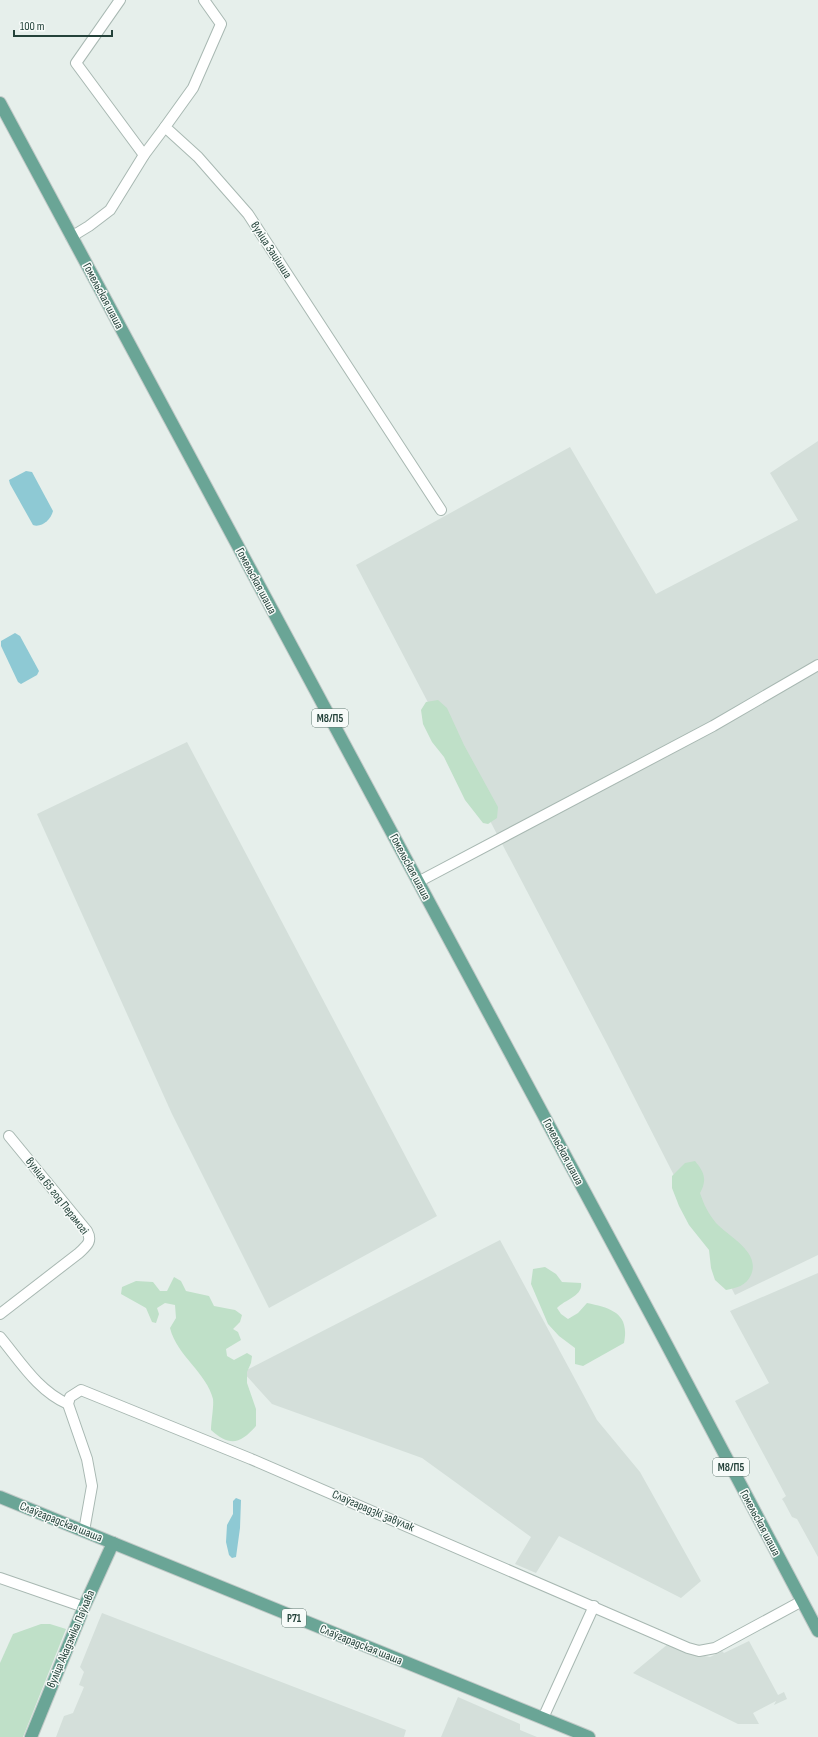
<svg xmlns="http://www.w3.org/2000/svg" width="818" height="1737" font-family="'Sofia Sans Condensed',sans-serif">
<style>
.built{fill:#d4dfda}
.green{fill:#bfe0c8}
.water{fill:#8ec9d4}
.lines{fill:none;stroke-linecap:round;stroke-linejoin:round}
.minor-casing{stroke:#a8b8b2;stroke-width:12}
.major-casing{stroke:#c2cac8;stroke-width:14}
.minor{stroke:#fff;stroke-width:10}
.major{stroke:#6aa596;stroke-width:12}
.labels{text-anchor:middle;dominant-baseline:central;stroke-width:3;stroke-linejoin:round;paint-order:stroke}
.shield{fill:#f7fbf9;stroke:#637a73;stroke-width:1}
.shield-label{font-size:11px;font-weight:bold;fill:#24423a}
.street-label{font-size:12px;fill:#24423a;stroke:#f7fbf9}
</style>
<rect width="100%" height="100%" fill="#e6efeb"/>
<g class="built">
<polygon points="818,441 818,1255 735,1295 607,1044 356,565 570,447 656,594 798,520 770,473"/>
<polygon points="187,742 437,1216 269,1308 172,1114 37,814"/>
<polygon points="500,1240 597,1420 640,1472 701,1581 681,1598 559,1536 536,1573 515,1564 531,1537 422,1458 272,1404 243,1372"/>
<polygon points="818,1273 818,1557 797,1519 792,1517 784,1502 782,1499 786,1496 735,1401 769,1383 730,1311"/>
<polygon points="102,1613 406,1730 404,1737 56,1737 64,1716 73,1713 84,1687 79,1685 84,1672 80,1667"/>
<polygon points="749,1641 778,1695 784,1692 787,1699 774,1705 776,1701 753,1713 759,1724 738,1724 633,1673 668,1644 690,1653 710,1657 722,1651 724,1653"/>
<polygon points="458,1697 520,1724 520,1730 537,1737 441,1737"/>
</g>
<g class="green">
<polygon points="438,700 447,708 464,745 498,807 497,818 488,824 483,823 465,800 444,757 432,742 423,724 421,710 426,702"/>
<path d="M695,1161C705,1173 707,1180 700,1193C704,1205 708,1213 716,1223C729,1237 761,1252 751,1275C746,1286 736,1288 726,1290L715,1280L711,1268L709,1250L689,1225L679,1206L672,1188V1176L685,1163Z"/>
<path d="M545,1267L556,1274L562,1282L581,1283C583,1296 566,1299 557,1308L561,1314L568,1319L578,1313L587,1303C611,1308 630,1313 624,1343L583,1366L575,1364V1348L559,1336L548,1324L531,1284L533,1269Z"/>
<path d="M174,1277L181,1281L186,1291L209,1296L214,1306L235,1310L242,1315L240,1322L233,1329L238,1332L241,1340L226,1349L227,1356L234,1360L247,1353L252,1356L251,1363L247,1372V1383L256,1409V1426C240,1444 230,1447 211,1430C211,1422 214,1406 213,1399C207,1373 177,1356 170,1328L176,1318L175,1305L165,1303L157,1308L159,1314L156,1323L152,1322L146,1308L121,1294L122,1287L136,1281L153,1282L160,1291H167Z"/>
<polygon points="41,1624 50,1624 66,1629 23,1737 0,1737 0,1663 13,1634"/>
</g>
<g class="water">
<path d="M26,471L32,472L53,511C51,520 41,528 33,525L10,484L9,480Z"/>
<polygon points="15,633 20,636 39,671 37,675 21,684 18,682 1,646 1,641"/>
<polygon points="236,1498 241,1500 240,1528 236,1557 232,1558 229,1555 226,1542 227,1525 233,1514 233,1501"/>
</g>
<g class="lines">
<defs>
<g id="minor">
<polyline points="120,0 76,63 144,155"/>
<polyline points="204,0 221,24 193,88 165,127 198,157 248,214 441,510"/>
<polyline points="71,237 89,226 110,210 144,155 165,127"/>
<polyline points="418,882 713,726 818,665"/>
<path d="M0,1314L79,1253C86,1246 93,1242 87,1231L9,1136"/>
<path d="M0,1337C20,1361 38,1391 68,1404"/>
<polyline points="84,1531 92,1486 87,1459 68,1404 70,1397 81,1390 251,1459 688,1648 699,1651 715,1648 802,1601"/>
<polyline points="0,1578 84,1607"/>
<polyline points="543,1718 594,1606"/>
</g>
<g id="major">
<polyline points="0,103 660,1332 818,1631"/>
<polyline points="0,1497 589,1737"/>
<polyline points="31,1737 84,1607 113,1543"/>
</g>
</defs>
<use href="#minor" class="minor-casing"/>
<use href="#major" class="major-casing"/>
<use href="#minor" class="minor"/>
<use href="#major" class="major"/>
</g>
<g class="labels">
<g class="shield">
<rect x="312" y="709" width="36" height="18" rx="3"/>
<rect x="713" y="1458" width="36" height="18" rx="3"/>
<rect x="282" y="1609" width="24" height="18" rx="3"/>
</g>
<g class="shield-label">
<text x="330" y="718">М8/П5</text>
<text x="731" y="1467">М8/П5</text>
<text x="294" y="1618">Р71</text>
</g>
<g class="street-label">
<text transform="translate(271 250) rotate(57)">вуліца Зацішша</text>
<text transform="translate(103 296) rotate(62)">Гомельская шаша</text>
<text transform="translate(256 581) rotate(62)">Гомельская шаша</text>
<text transform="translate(410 867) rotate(62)">Гомельская шаша</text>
<text transform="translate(563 1152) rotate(62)">Гомельская шаша</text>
<text transform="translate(57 1196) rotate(52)">вуліца 65 год Перамогі</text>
<text transform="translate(373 1511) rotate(23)">Слаўгарадзкі завулак</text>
<text transform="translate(61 1522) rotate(22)">Слаўгарадская шаша</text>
<text transform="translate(760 1523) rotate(62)">Гомельская шаша</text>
<text transform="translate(71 1639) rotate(-67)">вуліца Акадэміка Паўлава</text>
<text transform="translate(361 1645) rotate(22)">Слаўгарадская шаша</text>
</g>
</g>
<path d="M14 30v6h98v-6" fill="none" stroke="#24423a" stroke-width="2"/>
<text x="20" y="30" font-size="12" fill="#24423a" stroke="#f7fbf9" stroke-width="3" paint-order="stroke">100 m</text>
</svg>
